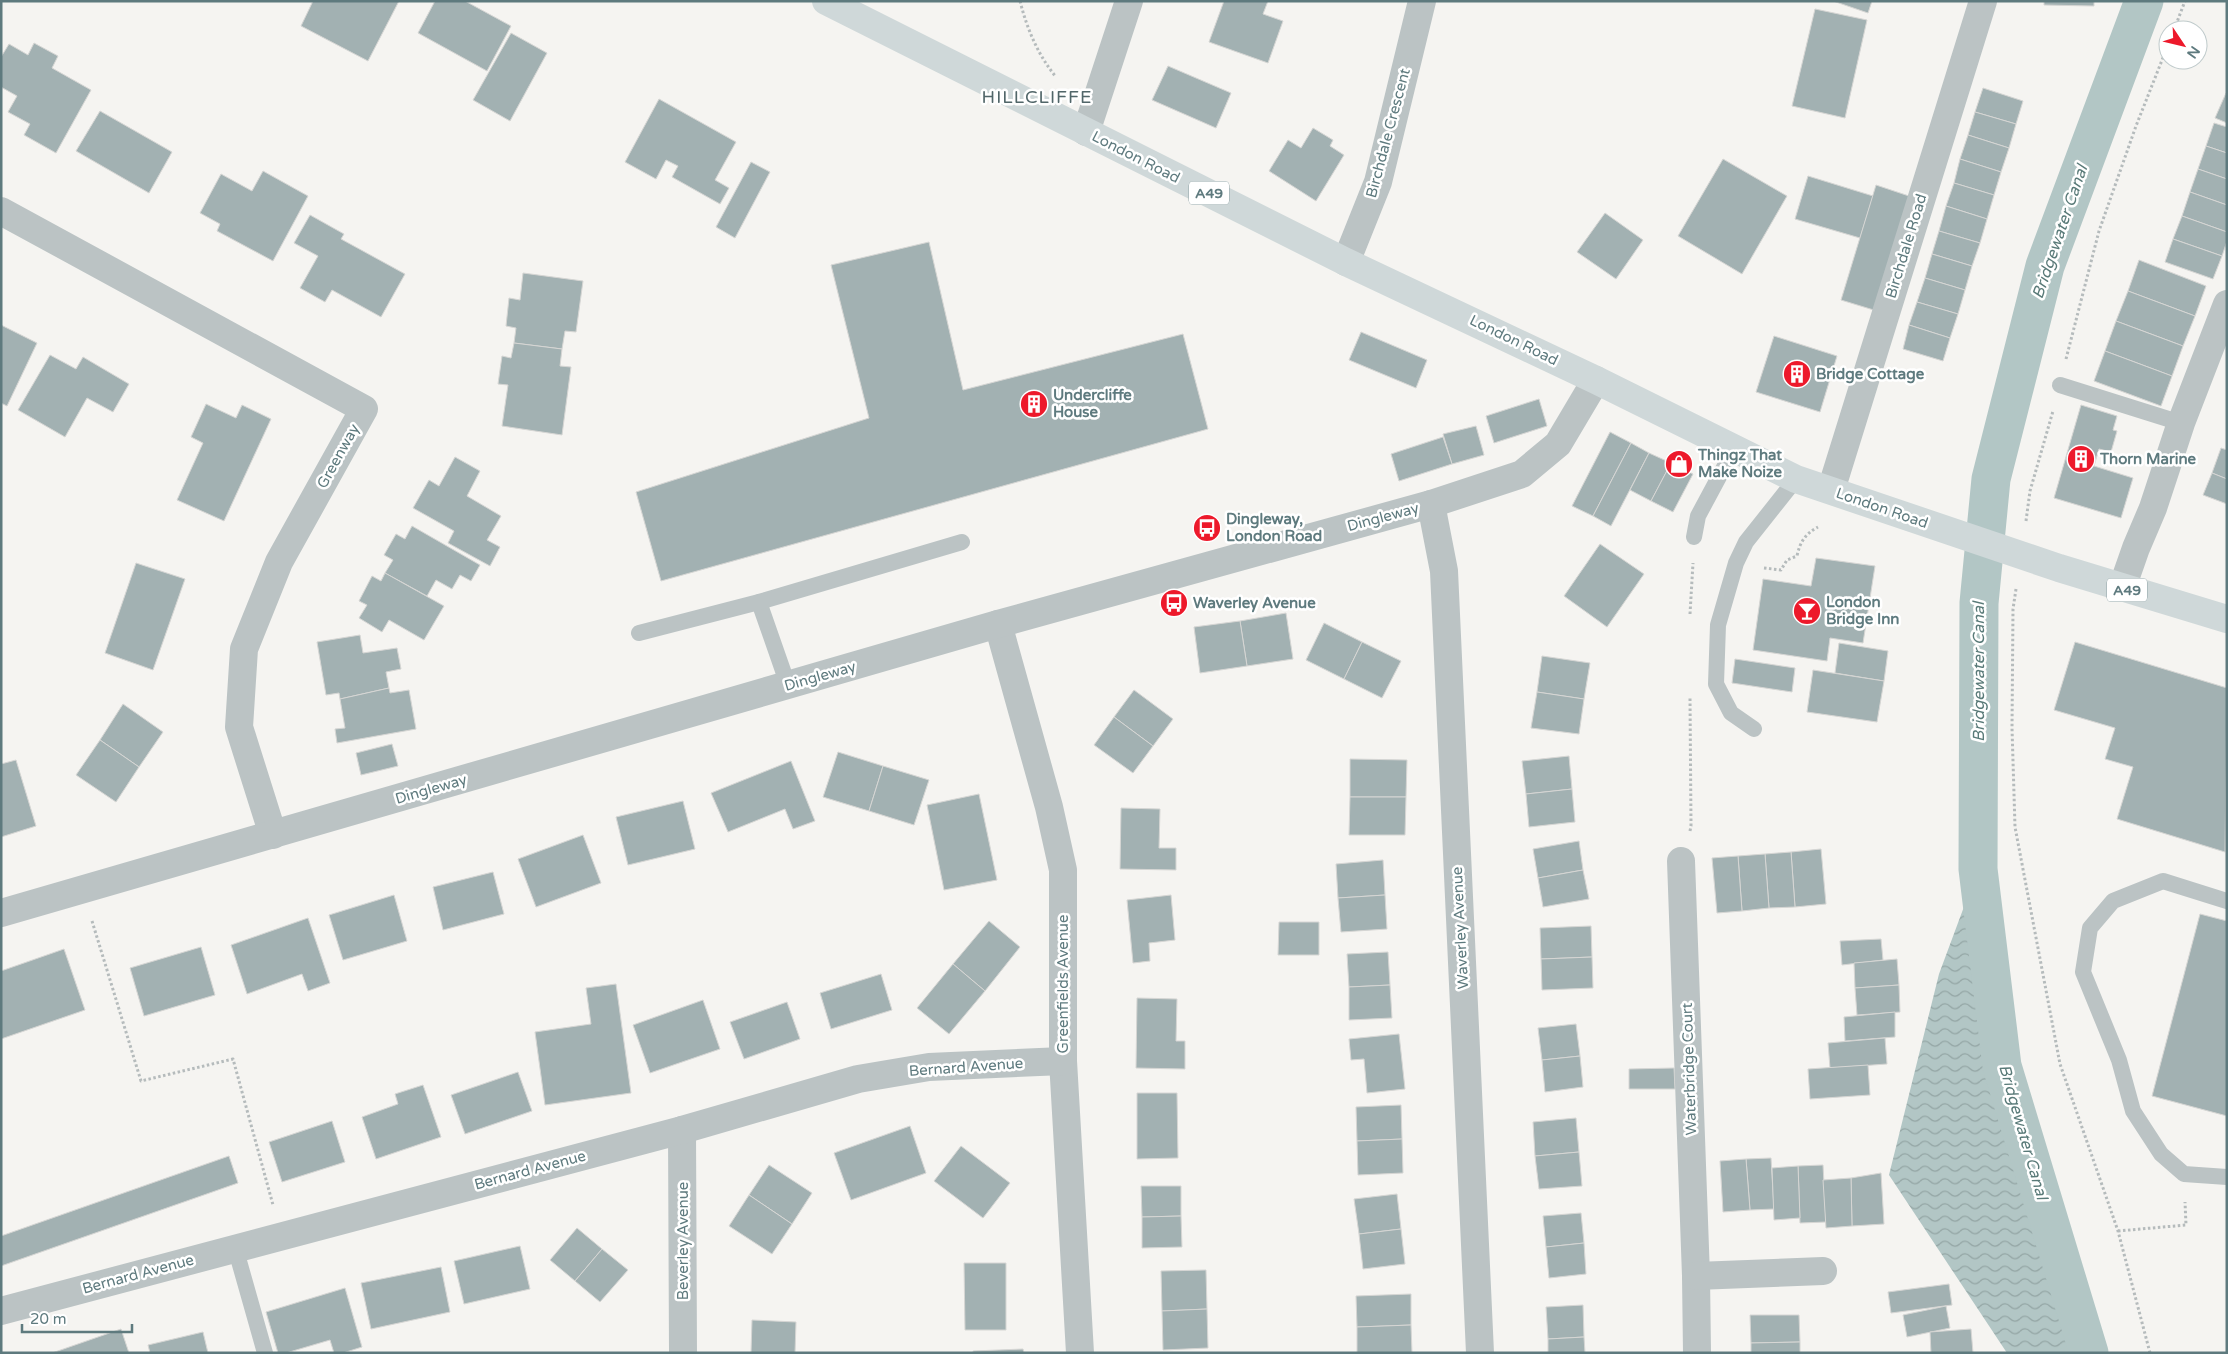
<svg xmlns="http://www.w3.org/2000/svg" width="2228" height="1354" font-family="'Varela Round',sans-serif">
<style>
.water{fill:url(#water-waves)}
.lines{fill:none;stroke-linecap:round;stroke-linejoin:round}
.canal{stroke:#b2c6c5;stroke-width:39}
.building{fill:#a2b1b2;stroke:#d6d6d4}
.path{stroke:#b5bbbc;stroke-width:3;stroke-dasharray:2.5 2.5;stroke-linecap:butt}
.service{stroke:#bbc3c4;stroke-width:16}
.minor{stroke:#bbc3c4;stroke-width:28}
.trunk{stroke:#cfd8d9;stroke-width:28}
.labels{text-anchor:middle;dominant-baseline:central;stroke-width:5;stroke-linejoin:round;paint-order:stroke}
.shield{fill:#fff;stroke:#8ea2a5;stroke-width:1}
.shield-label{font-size:14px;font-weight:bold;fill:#5e7a7e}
.street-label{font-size:15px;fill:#5e7a7e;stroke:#fff}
.poi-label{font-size:15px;font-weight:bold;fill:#5e7a7e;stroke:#fff;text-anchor:start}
.water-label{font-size:16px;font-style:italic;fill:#597a78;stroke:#fff}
.quarter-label{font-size:18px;letter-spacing:1px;fill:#516669;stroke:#fff}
</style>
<defs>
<pattern id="water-waves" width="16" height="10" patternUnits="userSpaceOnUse" patternTransform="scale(1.25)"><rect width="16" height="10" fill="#b2c6c5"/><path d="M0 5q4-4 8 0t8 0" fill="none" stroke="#94a6a5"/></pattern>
</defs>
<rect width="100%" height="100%" fill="#f5f4f1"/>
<polygon class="water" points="1978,869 2002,1066 2089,1353 2007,1353 1889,1175 1939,974"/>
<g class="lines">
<polyline class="canal" points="2089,1353 2002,1066 1978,869 1979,603 1991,479 2045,266 2144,1"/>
</g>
<g class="building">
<polygon points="313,1 399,1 368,61 301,26"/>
<polygon points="435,1 465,1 511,26 487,71 418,33"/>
<polygon points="1224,1 1268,1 1263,14 1283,21 1268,63 1209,42"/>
<polygon points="1833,1 1872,1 1868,13"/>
<polygon points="2044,1 2094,1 2094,6 2044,5"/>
<polygon points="1815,9 1867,20 1845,118 1792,106"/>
<polygon points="511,33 547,53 510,121 473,100"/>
<polygon points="34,43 58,56 52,68 91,90 56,153 24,135 30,124 8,112 17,96 1,87 1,57 9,44 28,55"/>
<polygon points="1168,66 1231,93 1216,128 1152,100"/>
<polygon points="1983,88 2023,101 2016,124 1975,112"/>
<polygon points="2226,93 2227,93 2227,123 2215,118"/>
<polygon points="659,99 736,142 715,180 729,188 720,204 672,177 678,166 666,160 656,179 625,162"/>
<polygon points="100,111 172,152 149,193 76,151"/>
<polygon points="1975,112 2016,124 2009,148 1968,135"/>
<polygon points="2214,123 2227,127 2227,153 2206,146"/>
<polygon points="1313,128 1333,140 1330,146 1344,155 1316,201 1269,171 1288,140 1301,148"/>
<polygon points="1968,135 2009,148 2001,172 1960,159"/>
<polygon points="2206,146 2227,153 2227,179 2198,169"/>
<polygon points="1723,159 1787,196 1742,274 1678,236"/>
<polygon points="1960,159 2001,172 1994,195 1954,183"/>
<polygon points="751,162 770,172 735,238 716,227"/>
<polygon points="2198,169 2227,179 2227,205 2190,192"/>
<polygon points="263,171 308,196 273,261 217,231 220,224 200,213 221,174 252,191"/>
<polygon points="1808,176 1873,196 1860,238 1795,219"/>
<polygon points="1954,183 1994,195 1987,219 1946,206"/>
<polygon points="1876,185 1912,197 1877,311 1841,300"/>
<polygon points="2190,192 2227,205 2227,232 2182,216"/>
<polygon points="1946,206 1987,219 1980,243 1939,231"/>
<polygon points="1605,213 1643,240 1616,279 1577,252"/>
<polygon points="310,215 344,234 341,239 405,274 381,317 332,290 325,302 300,288 318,256 294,243"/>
<polygon points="2182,216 2227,232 2227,241 2222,256 2173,239"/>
<polygon points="1939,231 1980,243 1972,266 1932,254"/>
<polygon points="2173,239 2222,256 2213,279 2165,262"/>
<polygon points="929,242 963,390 1183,334 1208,429 661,581 636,492 869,418 831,265"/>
<polygon points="1932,254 1972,266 1965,290 1925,278"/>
<polygon points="2139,260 2206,286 2195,316 2128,291"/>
<polygon points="523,273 583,281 576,332 565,331 562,349 514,343 516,328 506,326 509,298 520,300"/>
<polygon points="1925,278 1965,290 1958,314 1917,302"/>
<polygon points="2128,291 2195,316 2183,346 2116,321"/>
<polygon points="1917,302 1958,314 1950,338 1909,325"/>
<polygon points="2116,321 2183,346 2172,376 2105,351"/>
<polygon points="1,325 37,343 7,406 1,403"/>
<polygon points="1909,325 1950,338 1943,361 1903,349"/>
<polygon points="1361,332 1427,360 1416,388 1349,360"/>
<polygon points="1774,336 1837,356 1820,412 1756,392"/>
<polygon points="514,343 562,349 560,366 571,367 562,435 502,426 508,385 498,384 502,356 511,358"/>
<polygon points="2105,351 2172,376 2161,406 2094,381"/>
<polygon points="50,355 76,369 83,357 129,384 113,412 87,398 65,437 18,410"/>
<polygon points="1539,399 1547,426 1494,443 1486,416"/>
<polygon points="206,404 236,418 242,405 271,419 224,521 177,500 203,443 191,437"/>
<polygon points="2081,405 2117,416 2113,430 2117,431 2111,452 2099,449 2094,466 2133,478 2121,518 2054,498"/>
<polygon points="1476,426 1484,455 1452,464 1443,434"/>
<polygon points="1610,432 1631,443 1593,516 1572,506"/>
<polygon points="1443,437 1452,464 1399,481 1391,454"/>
<polygon points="1631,443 1649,453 1611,526 1593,516"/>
<polygon points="2221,448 2227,450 2227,479 2212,473"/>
<polygon points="1649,453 1671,463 1651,501 1630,490"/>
<polygon points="455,457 480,471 467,496 501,516 487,540 500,547 490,566 448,543 454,531 413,508 429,480 439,486"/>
<polygon points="1671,463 1693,474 1673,512 1651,501"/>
<polygon points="2212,473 2227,479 2227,504 2203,495"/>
<polygon points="412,526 480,565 471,581 460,575 452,589 436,580 427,596 385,573 393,560 384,555 396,534 405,539"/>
<polygon points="1600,544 1644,574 1607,627 1564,596"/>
<polygon points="1816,558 1875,566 1863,643 1830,638 1827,661 1753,650 1763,579 1811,586"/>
<polygon points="136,563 185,579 153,670 105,653"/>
<polygon points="385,573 444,606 424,640 389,620 382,632 359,618 367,605 359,601 372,576 381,581"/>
<polygon points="1286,613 1293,659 1247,666 1240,621"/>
<polygon points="1240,621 1247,666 1200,673 1194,627"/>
<polygon points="1324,623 1362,642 1344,679 1306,660"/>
<polygon points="360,635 363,653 397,648 401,669 386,672 389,688 340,699 339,693 326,695 317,642"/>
<polygon points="1362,642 1401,661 1382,698 1344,679"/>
<polygon points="2075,642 2227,688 2225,852 2117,819 2133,767 2105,759 2115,728 2054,710"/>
<polygon points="1839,643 1888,651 1884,681 1835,673"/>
<polygon points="1542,656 1590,663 1584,699 1537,692"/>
<polygon points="1735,659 1795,668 1792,692 1732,683"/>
<polygon points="1813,670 1884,681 1877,722 1807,712"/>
<polygon points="389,688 390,693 409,690 416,729 337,743 335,729 345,728 340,699"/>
<polygon points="1134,690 1173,719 1153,746 1114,717"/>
<polygon points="1537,692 1584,699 1579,734 1531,728"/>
<polygon points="123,704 163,732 139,767 100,740"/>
<polygon points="1114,717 1153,746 1133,773 1094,745"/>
<polygon points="100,740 139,767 116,802 76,775"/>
<polygon points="392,744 398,766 361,775 356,753"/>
<polygon points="838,752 883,766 869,811 823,797"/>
<polygon points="1569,756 1572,789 1526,794 1522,761"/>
<polygon points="1350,759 1407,760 1406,797 1350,797"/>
<polygon points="16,760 36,826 1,837 1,764"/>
<polygon points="791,761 815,821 793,829 785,809 728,832 711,793"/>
<polygon points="883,766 929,780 914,825 869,811"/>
<polygon points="1572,789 1575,822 1529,827 1526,794"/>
<polygon points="979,794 997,880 944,890 927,805"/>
<polygon points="1350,797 1406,797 1405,835 1349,835"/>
<polygon points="683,801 695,849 628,865 616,817"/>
<polygon points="1121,808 1160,809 1159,848 1176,848 1176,870 1120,869"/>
<polygon points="583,835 601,883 536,907 518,859"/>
<polygon points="1579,841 1583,870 1538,878 1533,849"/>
<polygon points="1821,849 1826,904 1795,907 1791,852"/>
<polygon points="1791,852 1795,907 1769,908 1765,854"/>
<polygon points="1765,854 1769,908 1742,911 1738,856"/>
<polygon points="1738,856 1742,911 1717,913 1712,858"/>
<polygon points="1383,860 1385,895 1338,898 1336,864"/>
<polygon points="1583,870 1589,899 1543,907 1538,878"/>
<polygon points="493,872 504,914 443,930 433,887"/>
<polygon points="394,895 407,941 343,960 329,915"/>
<polygon points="1171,895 1175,940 1149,943 1150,961 1133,963 1127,900"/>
<polygon points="1385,895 1387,929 1341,932 1338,898"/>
<polygon points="2200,914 2227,921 2227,1116 2152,1096"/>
<polygon points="308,918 330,983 308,991 302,974 247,994 231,945"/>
<polygon points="989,921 1020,947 985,991 953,964"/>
<polygon points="1279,922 1319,922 1319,955 1278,955"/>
<polygon points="1591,926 1592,957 1541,959 1540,928"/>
<polygon points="1881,939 1883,960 1842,965 1840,941"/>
<polygon points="201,947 215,995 144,1016 130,968"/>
<polygon points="64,949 85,1010 1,1039 1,971"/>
<polygon points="1388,952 1390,985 1349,987 1347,954"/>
<polygon points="1592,957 1593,988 1542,990 1541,959"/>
<polygon points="1897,959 1899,985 1855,988 1854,963"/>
<polygon points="953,964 985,991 949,1034 917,1008"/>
<polygon points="881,974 892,1010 831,1029 820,993"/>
<polygon points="616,984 631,1093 545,1105 535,1032 591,1024 586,988"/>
<polygon points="1390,985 1392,1018 1349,1020 1349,987"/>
<polygon points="1899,985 1900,1012 1857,1015 1855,988"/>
<polygon points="1137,998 1177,999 1176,1041 1185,1041 1185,1069 1136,1068"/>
<polygon points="703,1000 720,1049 650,1073 633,1025"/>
<polygon points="787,1002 800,1039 744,1059 730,1022"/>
<polygon points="1895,1012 1895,1037 1845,1041 1844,1017"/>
<polygon points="1576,1024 1580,1056 1542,1060 1538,1028"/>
<polygon points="1399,1034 1405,1089 1367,1093 1364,1059 1351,1060 1349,1039"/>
<polygon points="1885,1038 1887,1064 1830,1068 1828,1043"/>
<polygon points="1580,1056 1583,1087 1545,1092 1542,1060"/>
<polygon points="1868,1065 1870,1095 1810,1099 1808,1069"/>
<polygon points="1674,1068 1675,1089 1629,1089 1629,1069"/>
<polygon points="518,1072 532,1111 465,1134 451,1095"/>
<polygon points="423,1085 441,1137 376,1159 362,1117 398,1104 395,1094"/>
<polygon points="1137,1093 1177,1093 1178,1158 1137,1159"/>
<polygon points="1401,1105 1402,1139 1357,1141 1356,1107"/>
<polygon points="1576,1118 1579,1152 1535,1156 1533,1122"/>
<polygon points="332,1121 345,1162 282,1182 269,1142"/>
<polygon points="910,1126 926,1173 851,1200 834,1153"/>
<polygon points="1402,1139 1403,1173 1358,1175 1357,1141"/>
<polygon points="961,1146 1010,1183 983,1218 934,1181"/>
<polygon points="1579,1152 1582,1186 1539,1189 1535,1156"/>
<polygon points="229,1156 238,1183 1,1266 1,1236"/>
<polygon points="1771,1158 1774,1209 1750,1210 1746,1159"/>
<polygon points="1746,1159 1750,1210 1723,1212 1720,1161"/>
<polygon points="769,1165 812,1193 792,1224 749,1195"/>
<polygon points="1823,1165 1826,1222 1800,1223 1798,1166"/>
<polygon points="1798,1166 1800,1218 1774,1220 1772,1168"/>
<polygon points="1881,1173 1884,1224 1852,1226 1851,1178"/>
<polygon points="1851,1178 1852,1226 1826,1228 1823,1180"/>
<polygon points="1141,1186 1181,1186 1181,1216 1142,1217"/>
<polygon points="1397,1194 1401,1229 1359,1234 1354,1199"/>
<polygon points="749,1195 792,1224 772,1254 729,1226"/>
<polygon points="1581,1213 1584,1243 1546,1247 1543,1216"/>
<polygon points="1181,1216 1182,1247 1142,1248 1142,1217"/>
<polygon points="577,1228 602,1249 575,1281 550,1260"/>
<polygon points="1401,1229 1405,1264 1363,1269 1359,1234"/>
<polygon points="1584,1243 1586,1274 1549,1278 1546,1247"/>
<polygon points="520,1246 530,1289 464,1304 454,1261"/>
<polygon points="602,1249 628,1270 600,1302 575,1281"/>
<polygon points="964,1263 1006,1263 1006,1330 965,1330"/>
<polygon points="441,1267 450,1312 371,1329 361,1283"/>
<polygon points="1206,1270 1207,1309 1162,1311 1161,1271"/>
<polygon points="1949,1284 1952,1305 1891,1313 1888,1292"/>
<polygon points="345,1288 362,1347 343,1353 334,1353 330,1340 286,1353 278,1353 266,1312"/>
<polygon points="1411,1294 1411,1325 1357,1327 1356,1296"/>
<polygon points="1583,1305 1584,1337 1548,1339 1546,1307"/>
<polygon points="1946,1306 1950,1328 1907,1337 1903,1315"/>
<polygon points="1207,1309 1208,1348 1163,1350 1162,1311"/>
<polygon points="1750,1315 1799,1315 1800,1342 1751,1343"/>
<polygon points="752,1320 796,1322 795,1353 751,1353"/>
<polygon points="1411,1325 1412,1353 1357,1353 1357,1327"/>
<polygon points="121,1329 129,1353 52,1353"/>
<polygon points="1971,1329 1973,1353 1931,1353 1930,1332"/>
<polygon points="203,1332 208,1353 150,1353 148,1345"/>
<polygon points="1584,1337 1585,1353 1548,1353 1548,1339"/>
<polygon points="1800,1342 1800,1353 1751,1353 1751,1343"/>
<polygon points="1023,1349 1024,1353 973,1353 973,1351"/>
</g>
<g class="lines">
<g class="path">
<path d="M1020,1C1027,29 1038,55 1056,77"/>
<polyline points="2174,30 2185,1"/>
<polyline points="2066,359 2099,231 2136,126 2168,45"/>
<polyline points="2026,521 2030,491 2053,411"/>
<path d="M1764,568L1781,570L1787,560L1797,556C1800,542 1805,534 1818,527"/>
<polyline points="2016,589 2013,609 2012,728 2015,827 2060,1064 2118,1231 2150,1353"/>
<polyline points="1690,614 1693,563"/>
<polyline points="1690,831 1691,826 1690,698"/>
<polyline points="92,921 141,1081 233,1059 273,1205"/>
<polyline points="2118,1231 2186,1225 2185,1202"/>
</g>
<g class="service">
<polyline points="2060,385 2181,423"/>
<polyline points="1694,537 1698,516 1735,447"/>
<polyline points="759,602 788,685"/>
<polyline points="639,633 759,602 962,542"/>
<polyline points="1754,729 1731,713 1716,684 1718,625 1736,563 1746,542 1796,479"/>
<polyline points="2227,901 2163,881 2113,901 2090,928 2083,972 2119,1060 2133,1111 2161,1154 2184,1174 2227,1177"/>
<polyline points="235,1247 265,1353"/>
</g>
<g class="minor">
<polyline points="1086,132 1129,1"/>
<polyline points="1,211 364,409 279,562 244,649 239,727 273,835"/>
<polyline points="1346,262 1378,182 1422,1"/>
<polyline points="1831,490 1983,1"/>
<polyline points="1431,504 1444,571 1480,1353"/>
<polyline points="2122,588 2136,548 2153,508 2181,423 2227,304"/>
<polyline points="998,624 1049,807 1063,870 1063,1061 1080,1353"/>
<polyline points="1681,861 1696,1276 1697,1353"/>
<polyline points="1,913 998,624 1431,504 1522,474 1558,444 1596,380"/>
<polyline points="682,1130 683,1353"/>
<polyline points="1696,1276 1823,1271"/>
<polyline points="1,1311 682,1130 858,1079 929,1067 1063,1061"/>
</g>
<polyline class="trunk" points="826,1 1346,262 1596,380 1796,479 2059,568 2227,619"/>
</g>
<defs>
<symbol id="building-disc" viewBox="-11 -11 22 22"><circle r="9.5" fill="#ed192b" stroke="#fff"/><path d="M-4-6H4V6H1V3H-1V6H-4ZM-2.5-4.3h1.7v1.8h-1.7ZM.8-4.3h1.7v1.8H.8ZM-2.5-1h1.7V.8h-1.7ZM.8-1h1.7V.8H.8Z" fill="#fff"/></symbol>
<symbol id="shop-disc" viewBox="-11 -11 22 22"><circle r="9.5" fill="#ed192b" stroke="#fff"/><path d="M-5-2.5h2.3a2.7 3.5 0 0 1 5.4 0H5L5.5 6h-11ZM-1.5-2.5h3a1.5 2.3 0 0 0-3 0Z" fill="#fff"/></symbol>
<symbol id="bus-disc" viewBox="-11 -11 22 22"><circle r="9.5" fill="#ed192b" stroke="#fff"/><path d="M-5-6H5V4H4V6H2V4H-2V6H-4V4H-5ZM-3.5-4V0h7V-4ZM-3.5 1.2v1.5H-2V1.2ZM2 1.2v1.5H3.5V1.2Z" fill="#fff"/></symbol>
<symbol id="bar-disc" viewBox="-11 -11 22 22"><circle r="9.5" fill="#ed192b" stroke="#fff"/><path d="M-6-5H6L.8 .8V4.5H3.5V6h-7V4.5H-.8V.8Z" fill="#fff"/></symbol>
</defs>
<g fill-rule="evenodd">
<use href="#building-disc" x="1781" y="358" width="32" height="32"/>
<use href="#building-disc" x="1018" y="388" width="32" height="32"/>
<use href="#building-disc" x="2065" y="443" width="32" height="32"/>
<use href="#shop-disc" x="1663" y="448" width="32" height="32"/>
<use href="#bus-disc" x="1191" y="512" width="32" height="32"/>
<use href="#bus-disc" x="1158" y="587" width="32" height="32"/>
<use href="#bar-disc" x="1791" y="595" width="32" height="32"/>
</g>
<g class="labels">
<g class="shield">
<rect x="1189" y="181.5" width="40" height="23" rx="4"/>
<rect x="2107" y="578.5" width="40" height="23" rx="4"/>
</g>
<g class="shield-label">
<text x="1209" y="193">A49</text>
<text x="2127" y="590">A49</text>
</g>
<g class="street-label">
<text transform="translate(1388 133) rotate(-75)">Birchdale Crescent</text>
<text transform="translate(1136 157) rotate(27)">London Road</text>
<text transform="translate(1906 246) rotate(-73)">Birchdale Road</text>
<text transform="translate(1514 340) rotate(26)">London Road</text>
<text transform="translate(338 456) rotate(-61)">Greenway</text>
<text transform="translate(1882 508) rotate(19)">London Road</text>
<text transform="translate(1383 517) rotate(-15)">Dingleway</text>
<text transform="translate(820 676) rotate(-16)">Dingleway</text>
<text transform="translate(431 789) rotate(-16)">Dingleway</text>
<text transform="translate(1460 928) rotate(-93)">Waverley Avenue</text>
<text transform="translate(1063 984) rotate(-90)">Greenfields Avenue</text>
<text transform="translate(966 1067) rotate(-4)">Bernard Avenue</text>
<text transform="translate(1689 1069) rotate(-92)">Waterbridge Court</text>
<text transform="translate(530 1170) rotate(-15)">Bernard Avenue</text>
<text transform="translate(683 1241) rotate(-90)">Beverley Avenue</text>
<text transform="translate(138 1274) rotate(-15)">Bernard Avenue</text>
</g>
<g class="poi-label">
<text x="1816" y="374">Bridge Cottage</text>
<text x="1053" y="395">Undercliffe<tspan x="1053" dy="17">House</tspan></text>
<text x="1698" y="455">Thingz That<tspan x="1698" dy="17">Make Noize</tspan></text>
<text x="2100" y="459">Thorn Marine</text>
<text x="1226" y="519">Dingleway,<tspan x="1226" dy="17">London Road</tspan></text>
<text x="1826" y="602">London<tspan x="1826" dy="17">Bridge Inn</tspan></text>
<text x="1193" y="603">Waverley Avenue</text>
</g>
<g class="water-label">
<text transform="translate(2060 232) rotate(-71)">Bridgewater Canal</text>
<text transform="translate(1979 672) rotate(-90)">Bridgewater Canal</text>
<text transform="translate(2023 1132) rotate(74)">Bridgewater Canal</text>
</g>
<g class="quarter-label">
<text x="1037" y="97">HILLCLIFFE</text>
</g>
</g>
<rect width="2228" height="1354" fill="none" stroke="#5e7a7e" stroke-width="5"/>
<g transform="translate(2183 45) rotate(125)"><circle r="24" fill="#ffffff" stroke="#bfcacb"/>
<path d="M0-4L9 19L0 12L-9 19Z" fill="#ed192b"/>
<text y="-8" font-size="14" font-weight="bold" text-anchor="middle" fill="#5e7a7e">N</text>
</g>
<path d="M22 1324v8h110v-8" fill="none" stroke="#5e7a7e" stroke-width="2.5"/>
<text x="30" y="1324" font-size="15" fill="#5e7a7e" stroke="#ffffff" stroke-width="4" paint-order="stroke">20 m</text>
</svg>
